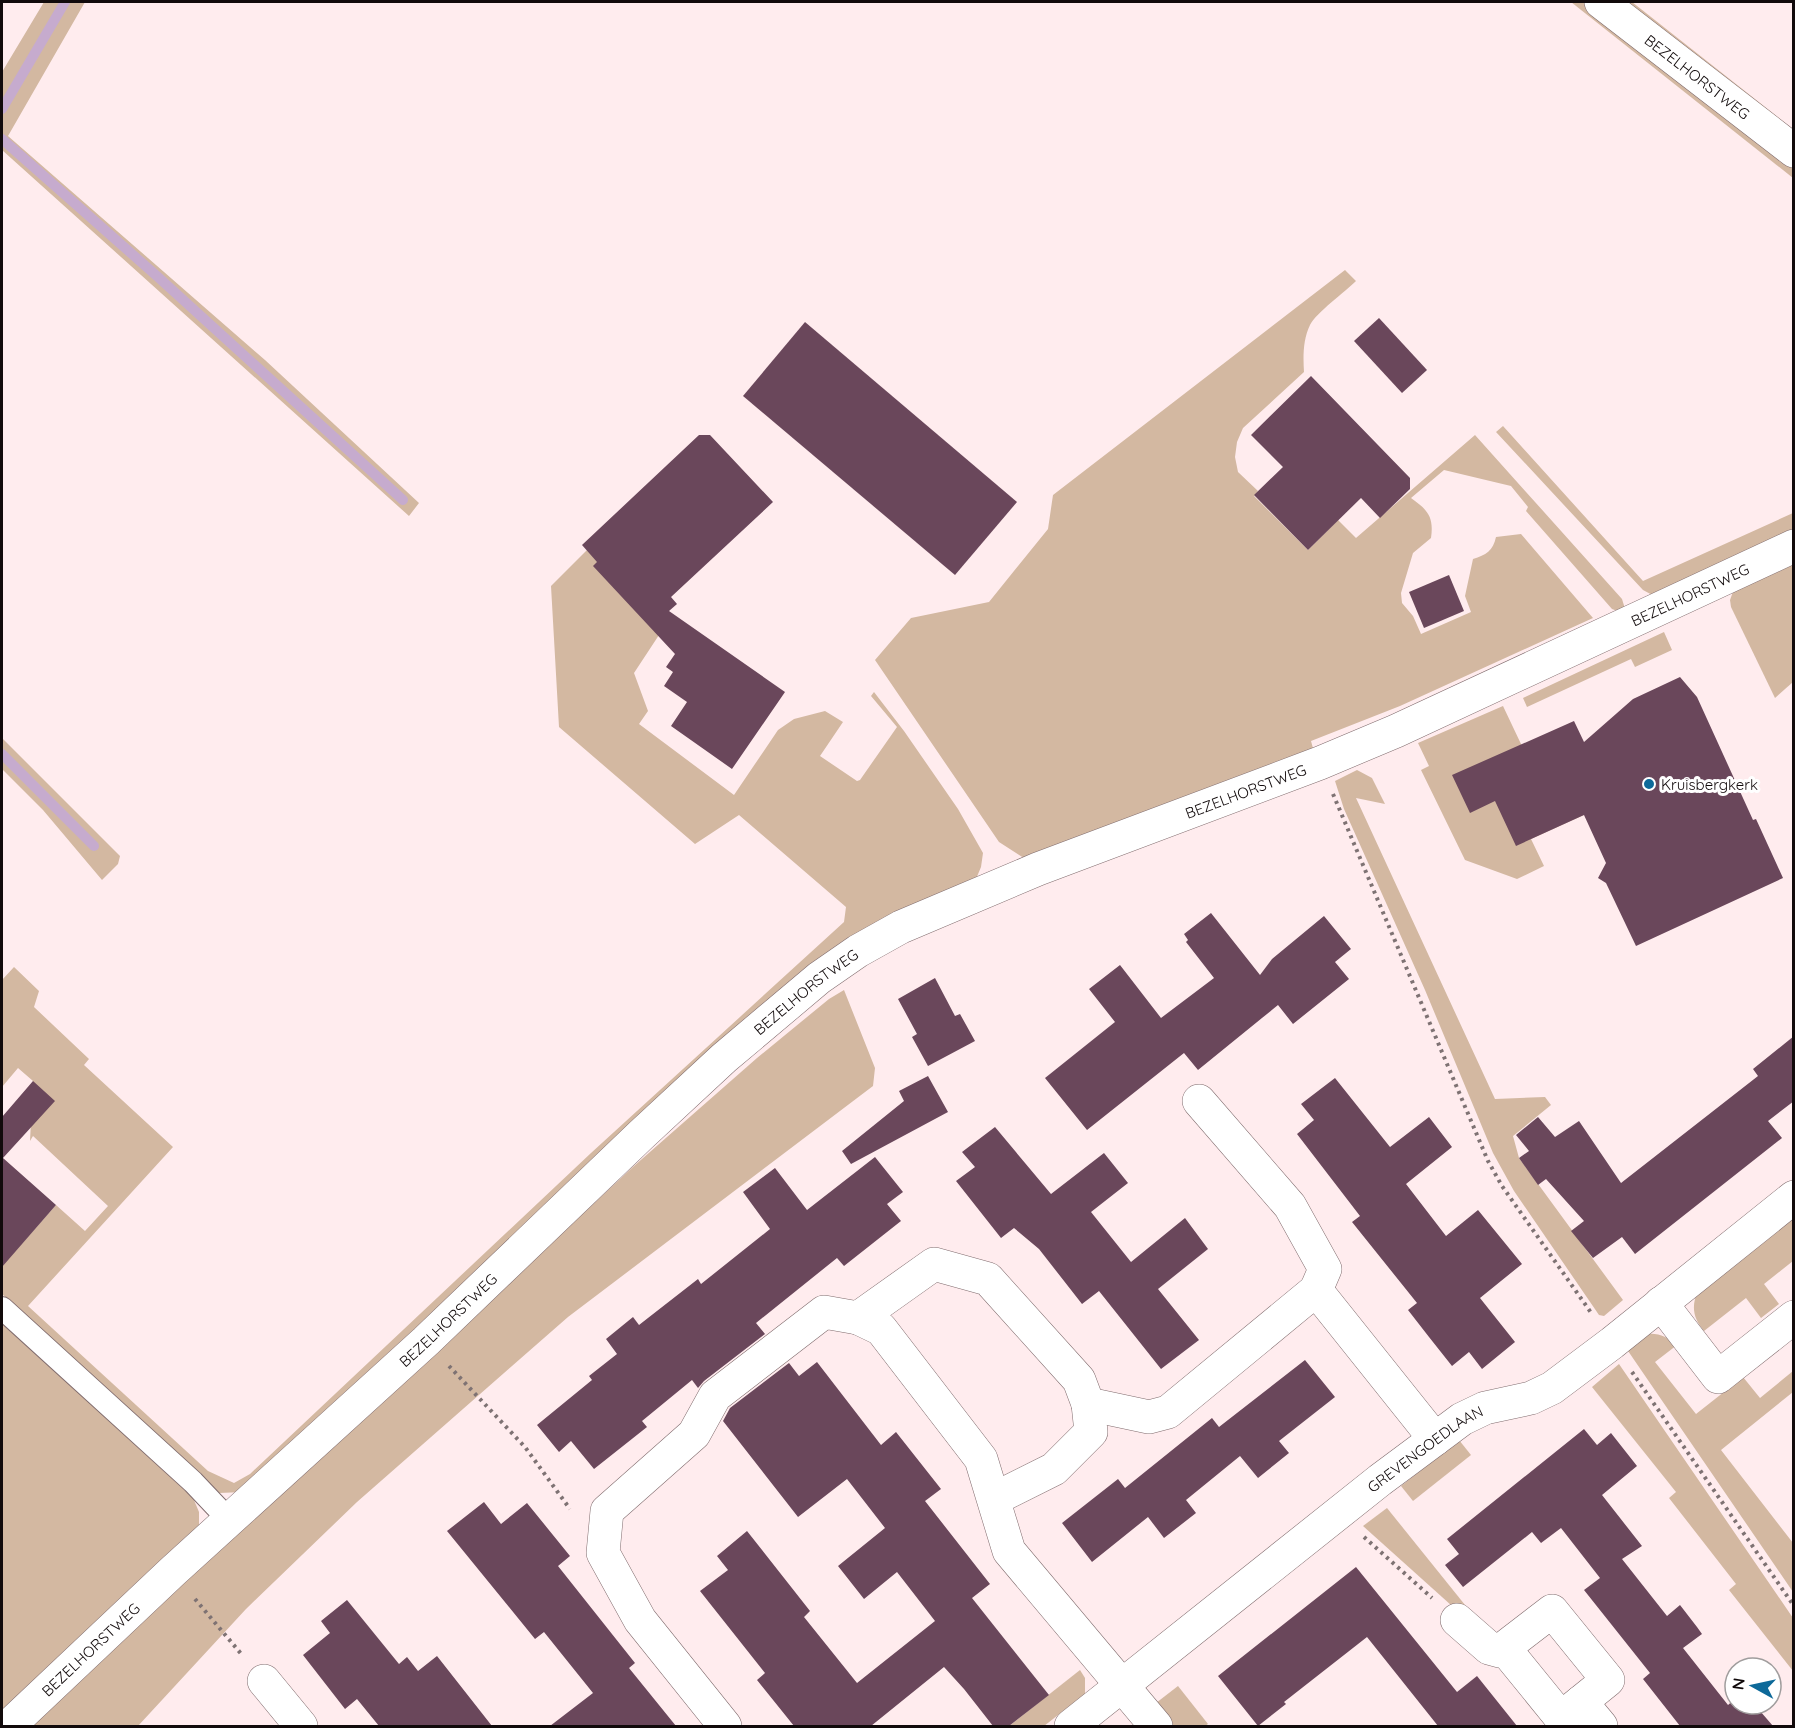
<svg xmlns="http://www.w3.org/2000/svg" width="1795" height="1728" font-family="Quicksand,sans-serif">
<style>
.green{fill:#d3b8a1}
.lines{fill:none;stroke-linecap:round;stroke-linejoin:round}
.stream{stroke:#c6abce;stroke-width:10}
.building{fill:#6a475b}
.service-casing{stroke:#806c6e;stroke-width:24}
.minor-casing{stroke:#806c6e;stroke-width:34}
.tertiary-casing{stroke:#806c6e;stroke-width:34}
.path{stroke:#7e7273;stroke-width:4;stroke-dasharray:3 4.5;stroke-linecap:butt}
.service{stroke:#fff;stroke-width:22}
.minor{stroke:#fff;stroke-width:33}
.tertiary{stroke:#fff;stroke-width:33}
.poi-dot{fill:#0d6999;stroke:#fff;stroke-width:2}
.labels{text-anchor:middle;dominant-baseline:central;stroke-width:6;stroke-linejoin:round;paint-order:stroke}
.street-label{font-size:15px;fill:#110a0b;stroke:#fff}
.poi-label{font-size:15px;fill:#110a0b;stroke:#fff;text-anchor:start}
</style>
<rect width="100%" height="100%" fill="#ffecee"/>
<g class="green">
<polygon points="44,2 85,2 8,136 265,360 419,503 409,516 2,150 2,72"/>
<polygon points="1571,2 1585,2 1793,164 1793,178"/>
<polygon points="1619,2 1632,2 1793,129 1793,138"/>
<path d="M1345,270L1356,281C1346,291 1316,313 1310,325C1303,339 1303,357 1304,372L1243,428L1237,442L1235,457L1238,472L1258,491L1254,496L1308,550L1338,520L1356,538L1475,435L1622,599L1626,612L1623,613L1612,609L1526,511L1528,507L1511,486L1444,470L1411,498C1428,510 1434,517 1431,538L1413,553L1401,593L1402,603L1413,616L1421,634L1471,612L1465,596L1473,559C1486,555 1493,551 1496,537L1521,534L1593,618L1400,706L1311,741L1314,752L1027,860L999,842L875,660L911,618L989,602L1048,529L1053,495Z"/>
<polygon points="1503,426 1643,581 1793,513 1793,530 1656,597 1643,590 1496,432"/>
<polygon points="593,544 659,635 634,673 648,711 639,724 734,795 778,730 794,719 825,711 843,722 820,756 857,781 860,780 897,727 871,696 874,692 904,731 958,809 983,853 981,867 976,879 885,918 243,1492 219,1493 207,1484 2,1294 2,1252 9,1258 56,1205 85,1231 108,1206 33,1136 30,1141 33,1081 18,1068 2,1087 2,980 14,967 39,991 34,1007 89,1059 84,1065 173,1147 28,1306 208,1471 234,1483 250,1474 591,1153 844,922 846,907 739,815 695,844 559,727 551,586"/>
<polygon points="1793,561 1793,682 1775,698 1731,607 1730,600 1734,589"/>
<polygon points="1664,632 1672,650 1635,667 1631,659 1527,707 1523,698"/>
<polygon points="1503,706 1521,744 1586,814 1531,839 1544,866 1517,879 1465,860 1421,770 1429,766 1418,743"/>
<polygon points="2,738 120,856 118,864 102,880 43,810 2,769"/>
<polygon points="1357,770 1372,778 1385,804 1356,798 1495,1099 1545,1097 1551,1105 1513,1136 1519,1158 1623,1300 1604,1316 1599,1315 1514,1191 1493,1153 1425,990 1344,809 1335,781"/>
<polygon points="844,990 875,1068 873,1086 568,1317 357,1502 246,1609 138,1726 30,1726 152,1606 392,1391 634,1166 757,1058 829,999"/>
<path d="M1793,1214V1261L1764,1284L1779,1304L1761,1318L1746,1298L1704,1331C1693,1318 1691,1307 1698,1290Z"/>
<polygon points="2,1317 191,1493 199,1512 199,1530 2,1714"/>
<path d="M1647,1334C1660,1333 1667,1337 1677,1345L1655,1362L1696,1414L1743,1377L1760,1398L1793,1371V1392L1721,1450L1793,1543V1592L1626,1348Z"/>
<polygon points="1619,1364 1793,1618 1793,1671 1729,1590 1736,1584 1669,1498 1676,1492 1592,1387"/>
<polygon points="1459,1440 1471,1455 1413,1501 1401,1486"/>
<polygon points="1387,1508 1494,1641 1491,1641 1363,1526"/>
<polygon points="1080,1670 1085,1678 1085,1694 1044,1726 1009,1726"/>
<polygon points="1178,1686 1208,1724 1205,1726 1174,1726 1156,1703"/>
</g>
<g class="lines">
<g class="stream">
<polyline points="2,109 65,2"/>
<polyline points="2,139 158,277 403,500"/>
<polyline points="2,754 94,846"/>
</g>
</g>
<g class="building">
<polygon points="1379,318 1427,370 1402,393 1354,341"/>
<polygon points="805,322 1017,502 955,575 743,396"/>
<polygon points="1311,376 1410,478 1410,489 1380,518 1361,498 1308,550 1254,495 1283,467 1251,435"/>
<polygon points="699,435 710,435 773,502 671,597 677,604 669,611 785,692 732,769 671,726 687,702 664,686 673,672 666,667 675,654 593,566 597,562 582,545"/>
<polygon points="1449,575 1464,611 1424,628 1409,592"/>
<polygon points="1680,677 1697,697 1753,820 1756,819 1783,878 1636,946 1606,883 1598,878 1606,863 1584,815 1516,846 1495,801 1470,813 1452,775 1574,721 1584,742 1633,699"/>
<polygon points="1211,913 1260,975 1272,959 1324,916 1351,949 1335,962 1349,979 1293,1024 1278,1005 1198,1070 1184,1053 1087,1130 1045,1078 1115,1022 1089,989 1120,965 1161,1018 1214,978 1186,942 1188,940 1184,934"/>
<polygon points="935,978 955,1016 960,1014 975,1041 928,1066 912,1037 917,1034 898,999"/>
<polygon points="1794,1036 1794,1101 1768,1121 1782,1138 1635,1254 1622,1237 1593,1258 1571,1231 1584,1221 1546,1179 1538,1185 1519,1158 1529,1151 1516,1135 1538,1117 1555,1137 1579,1121 1621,1183 1758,1076 1753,1069"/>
<polygon points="928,1076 948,1112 851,1164 842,1151 904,1101 899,1091"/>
<polygon points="1335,1078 1390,1147 1429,1117 1452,1147 1406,1184 1446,1236 1478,1210 1522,1264 1480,1298 1515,1342 1482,1369 1469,1352 1452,1366 1429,1337 1408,1310 1417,1303 1352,1222 1360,1216 1297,1134 1314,1120 1301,1104"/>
<polygon points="33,1081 55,1101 3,1158 56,1205 2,1267 2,1117"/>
<polygon points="995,1127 1051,1194 1104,1153 1128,1183 1091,1212 1131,1262 1185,1218 1208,1249 1158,1289 1199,1340 1161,1369 1099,1291 1082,1304 1039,1249 1014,1228 1001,1238 956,1181 975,1167 962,1152"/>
<polygon points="875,1157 903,1192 887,1204 901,1221 844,1266 837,1258 756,1323 765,1334 704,1381 698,1388 692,1380 642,1421 647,1427 594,1469 571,1441 559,1452 537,1425 592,1380 589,1376 617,1354 606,1339 633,1317 639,1325 698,1279 701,1284 770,1229 743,1192 775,1168 807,1210"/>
<polygon points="1305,1360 1335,1397 1279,1441 1289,1453 1258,1478 1240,1456 1186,1500 1196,1513 1164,1538 1148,1517 1092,1562 1062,1523 1118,1479 1125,1488 1212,1418 1219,1427"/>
<polygon points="817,1362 881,1445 896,1432 941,1489 925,1501 990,1584 972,1598 1049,1695 1009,1726 993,1726 964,1689 944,1667 871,1726 794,1726 757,1680 765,1673 700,1591 728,1570 717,1556 747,1531 810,1611 804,1617 857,1683 935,1621 897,1572 864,1599 838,1566 885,1528 847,1479 798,1517 723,1421 730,1408 789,1363 799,1376"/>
<polygon points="1584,1429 1597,1445 1611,1433 1637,1466 1602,1495 1642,1546 1622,1559 1667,1616 1680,1605 1697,1627 1702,1634 1683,1648 1728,1705 1735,1699 1735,1704 1754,1704 1773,1726 1680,1726 1643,1679 1650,1673 1584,1590 1600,1578 1561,1528 1541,1543 1532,1532 1463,1587 1445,1565 1459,1554 1447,1539"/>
<polygon points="484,1502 501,1524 527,1503 570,1556 558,1566 635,1663 629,1668 676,1726 550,1726 593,1693 544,1632 535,1639 447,1531"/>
<polygon points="1356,1567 1457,1692 1477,1676 1517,1726 1438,1726 1367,1637 1284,1702 1286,1704 1258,1726 1218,1676"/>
<polygon points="347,1600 399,1664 407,1657 418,1671 437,1656 492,1726 379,1726 357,1699 345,1709 303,1655 330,1633 321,1621"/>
</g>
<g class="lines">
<defs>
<polyline id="service" points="2,1308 193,1482 229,1520"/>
<g id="minor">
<path id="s1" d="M1601,2L1794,151"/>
<polyline points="1199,1101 1290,1206 1325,1269 1316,1290"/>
<polyline points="1661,1303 1718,1377 1794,1317"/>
<polyline points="858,1318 881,1329 981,1459 1009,1551 1156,1726"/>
<polyline points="994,1499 1054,1469 1091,1432 1088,1404"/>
<polyline points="1457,1620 1489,1648 1500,1651 1552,1611 1608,1680 1561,1718 1505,1649"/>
<polyline points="264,1681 301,1726"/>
<polyline points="1581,1702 1601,1726"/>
<path id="s2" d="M9,1726L172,1572L426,1341L641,1135L724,1058L819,978L858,951L901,927L1038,869L1320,763L1396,731L1794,546"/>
<polyline points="725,1726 640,1620 603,1553 607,1511 694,1434 715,1396 824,1312 858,1318 934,1264 988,1279 1079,1380 1088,1404 1149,1417 1168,1412 1316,1290 1435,1439"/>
</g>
<g id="tertiary">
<path id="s3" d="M1071,1726L1380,1480L1462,1419L1485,1408L1531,1398L1552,1388L1612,1343L1794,1197"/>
</g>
</defs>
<use href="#service" class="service-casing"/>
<use href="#minor" class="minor-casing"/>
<use href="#tertiary" class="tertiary-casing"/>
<g class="path">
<polyline points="1333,794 1488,1161 1502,1186 1592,1314"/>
<polyline points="449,1366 525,1447 570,1509"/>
<polyline points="1632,1372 1794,1606"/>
<polyline points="1364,1537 1432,1598"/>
<polyline points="195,1599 243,1656"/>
</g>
<use href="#service" class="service"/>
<use href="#minor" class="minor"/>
<use href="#tertiary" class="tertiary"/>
</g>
<circle class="poi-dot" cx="1649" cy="784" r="6"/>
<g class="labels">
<g class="street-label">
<text stroke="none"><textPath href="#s1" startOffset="122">BEZELHORSTWEG</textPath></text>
<text stroke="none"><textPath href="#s2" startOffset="2056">BEZELHORSTWEG</textPath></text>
<text stroke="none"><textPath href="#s2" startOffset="1570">BEZELHORSTWEG</textPath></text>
<text stroke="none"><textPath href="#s2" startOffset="1084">BEZELHORSTWEG</textPath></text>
<text stroke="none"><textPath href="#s2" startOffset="598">BEZELHORSTWEG</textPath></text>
<text stroke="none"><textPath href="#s3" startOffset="450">GREVENGOEDLAAN</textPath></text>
<text stroke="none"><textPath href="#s2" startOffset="112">BEZELHORSTWEG</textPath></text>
</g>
<g class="poi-label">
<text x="1661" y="784">Kruisbergkerk</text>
</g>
</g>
<rect width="1795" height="1728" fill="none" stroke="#110a0b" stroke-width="6"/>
<g transform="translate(1753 1686) rotate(278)"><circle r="28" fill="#ffffff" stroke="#a09d9d" stroke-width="1.5"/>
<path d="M0-4.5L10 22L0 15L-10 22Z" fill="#0d6999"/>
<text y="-9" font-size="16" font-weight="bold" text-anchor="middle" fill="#110a0b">N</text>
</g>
</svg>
